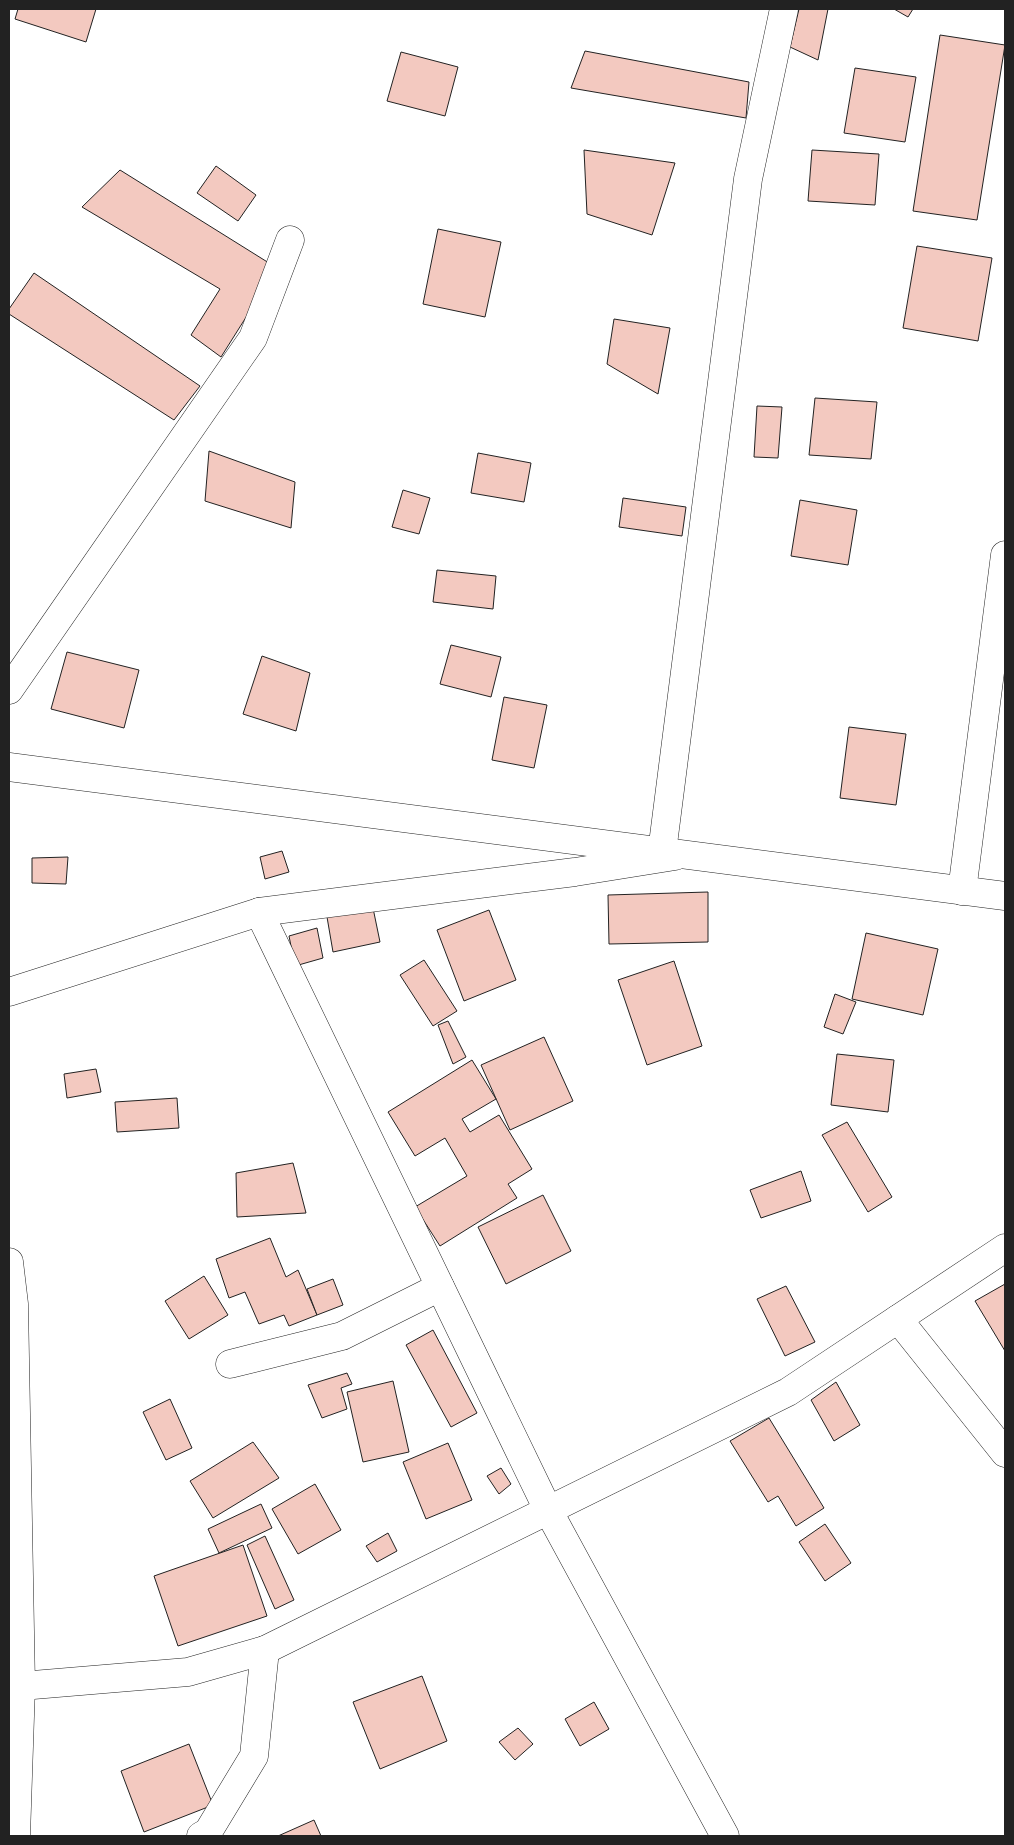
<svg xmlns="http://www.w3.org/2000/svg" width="1014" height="1845" font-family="Rubik,sans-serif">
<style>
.building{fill:#f3c9c0;stroke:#222}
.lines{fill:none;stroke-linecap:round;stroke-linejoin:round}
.minor-casing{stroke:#222;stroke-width:29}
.major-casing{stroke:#222;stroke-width:29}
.minor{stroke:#fff;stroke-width:28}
.major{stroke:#fff;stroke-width:28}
</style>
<rect width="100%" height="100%" fill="#fff"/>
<g class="building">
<polygon points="18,9 96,9 86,42 15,19"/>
<polygon points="799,9 828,9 818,60 790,47"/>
<polygon points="894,9 913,9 908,17"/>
<polygon points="940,35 1005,45 977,220 913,211"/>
<polygon points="585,51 749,82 746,118 571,88"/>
<polygon points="401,52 458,67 445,116 387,101"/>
<polygon points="855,68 916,77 905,142 844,133"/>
<polygon points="584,150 675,163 652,235 587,214"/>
<polygon points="812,150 879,154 875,205 808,201"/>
<polygon points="216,166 256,195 238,221 197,193"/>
<polygon points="120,170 277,268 221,357 191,335 220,289 82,207"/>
<polygon points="438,229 501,242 485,317 423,304"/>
<polygon points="917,246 992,258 978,341 903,328"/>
<polygon points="34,273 200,386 174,420 9,314 9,309"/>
<polygon points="614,319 670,328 658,394 607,364"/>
<polygon points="815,398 877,402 871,459 809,455"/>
<polygon points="757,406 782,407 778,458 754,457"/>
<polygon points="209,451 295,482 291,528 205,501"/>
<polygon points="478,453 531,463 524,502 471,493"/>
<polygon points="403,490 430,498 419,534 392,527"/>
<polygon points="623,498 686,507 682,536 619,527"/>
<polygon points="800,500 857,510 848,565 791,556"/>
<polygon points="437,570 496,576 493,609 433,602"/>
<polygon points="451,645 501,657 491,697 440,684"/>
<polygon points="67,652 139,670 124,728 51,709"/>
<polygon points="262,656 310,673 296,731 243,714"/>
<polygon points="504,697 547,705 534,768 492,760"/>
<polygon points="849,727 906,734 896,805 840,798"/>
<polygon points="282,851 289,872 265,879 260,857"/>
<polygon points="68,857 66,884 32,883 32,858"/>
<polygon points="708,892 708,942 609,944 608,895"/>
<polygon points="373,908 380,942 333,952 327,917"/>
<polygon points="489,910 516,980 464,1001 437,930"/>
<polygon points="317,928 323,958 295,966 289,936"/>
<polygon points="866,933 938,949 923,1015 852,999"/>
<polygon points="424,960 457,1011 433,1026 400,975"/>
<polygon points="674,961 702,1046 647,1065 618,980"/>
<polygon points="835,994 856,1002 843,1034 824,1027"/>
<polygon points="448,1021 466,1057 453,1064 438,1025"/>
<polygon points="544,1037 573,1101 510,1130 481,1065"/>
<polygon points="837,1054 894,1060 888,1112 831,1105"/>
<polygon points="472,1060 496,1099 462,1119 470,1132 499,1115 532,1169 508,1184 517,1198 440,1246 415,1207 467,1176 445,1138 415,1156 388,1112"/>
<polygon points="96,1069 101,1092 67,1098 64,1074"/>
<polygon points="177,1098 179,1128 117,1132 115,1102"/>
<polygon points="847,1122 892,1197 868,1212 822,1135"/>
<polygon points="293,1163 306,1213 237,1217 236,1173"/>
<polygon points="801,1171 811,1201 761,1218 750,1190"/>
<polygon points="543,1195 571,1251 506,1284 478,1227"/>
<polygon points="270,1238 286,1277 298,1270 317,1315 289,1326 284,1315 259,1324 245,1292 229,1298 216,1259"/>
<polygon points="204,1276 228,1315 189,1339 165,1301"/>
<polygon points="333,1279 343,1305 317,1315 307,1289"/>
<polygon points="1005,1284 1005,1351 975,1301"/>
<polygon points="786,1286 815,1342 785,1356 757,1299"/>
<polygon points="433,1330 477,1413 451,1427 406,1345"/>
<polygon points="347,1373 352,1384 341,1388 347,1409 322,1418 308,1385"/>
<polygon points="393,1381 409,1452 363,1462 347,1392"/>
<polygon points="836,1382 860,1425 834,1441 811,1400"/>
<polygon points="170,1399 192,1448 166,1460 143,1412"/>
<polygon points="769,1418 824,1508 796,1526 778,1496 768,1502 730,1441"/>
<polygon points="253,1442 279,1478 213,1518 190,1481"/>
<polygon points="448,1443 472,1500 426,1519 403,1462"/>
<polygon points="501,1468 511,1484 499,1494 487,1476"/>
<polygon points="315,1484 341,1530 298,1554 272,1509"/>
<polygon points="261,1504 272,1528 219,1553 208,1529"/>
<polygon points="825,1524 851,1563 825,1581 799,1542"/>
<polygon points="388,1533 397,1551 377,1562 366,1546"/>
<polygon points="265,1536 294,1600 275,1609 247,1545"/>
<polygon points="243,1545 267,1616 178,1646 154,1576"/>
<polygon points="422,1676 447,1741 380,1769 353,1702"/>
<polygon points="594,1702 609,1729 580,1746 565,1719"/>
<polygon points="518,1728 533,1744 515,1760 499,1742"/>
<polygon points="189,1744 213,1805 144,1832 121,1771"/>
<polygon points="314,1820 321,1836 278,1836"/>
</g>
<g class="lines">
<defs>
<g id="minor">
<polyline points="9,690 253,338 290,240"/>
<polyline points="662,852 748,179 784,9"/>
<polyline points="962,891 1005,555"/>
<polyline points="259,912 548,1510 725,1836"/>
<polyline points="9,992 259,912 575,872 675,856"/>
<polyline points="9,1262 14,1304 21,1686 16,1836"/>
<polyline points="898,1319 1005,1453"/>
<polyline points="230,1364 342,1336 440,1287"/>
<polyline points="21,1686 188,1672 265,1650 788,1392 1005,1248"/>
<polyline points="201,1836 208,1832 254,1756 265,1650"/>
</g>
<polyline id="major" points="9,767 1005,896"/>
</defs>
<use href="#minor" class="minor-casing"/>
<use href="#major" class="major-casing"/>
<use href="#minor" class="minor"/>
<use href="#major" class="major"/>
</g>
<rect width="1014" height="1845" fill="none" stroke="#222222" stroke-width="20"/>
</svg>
